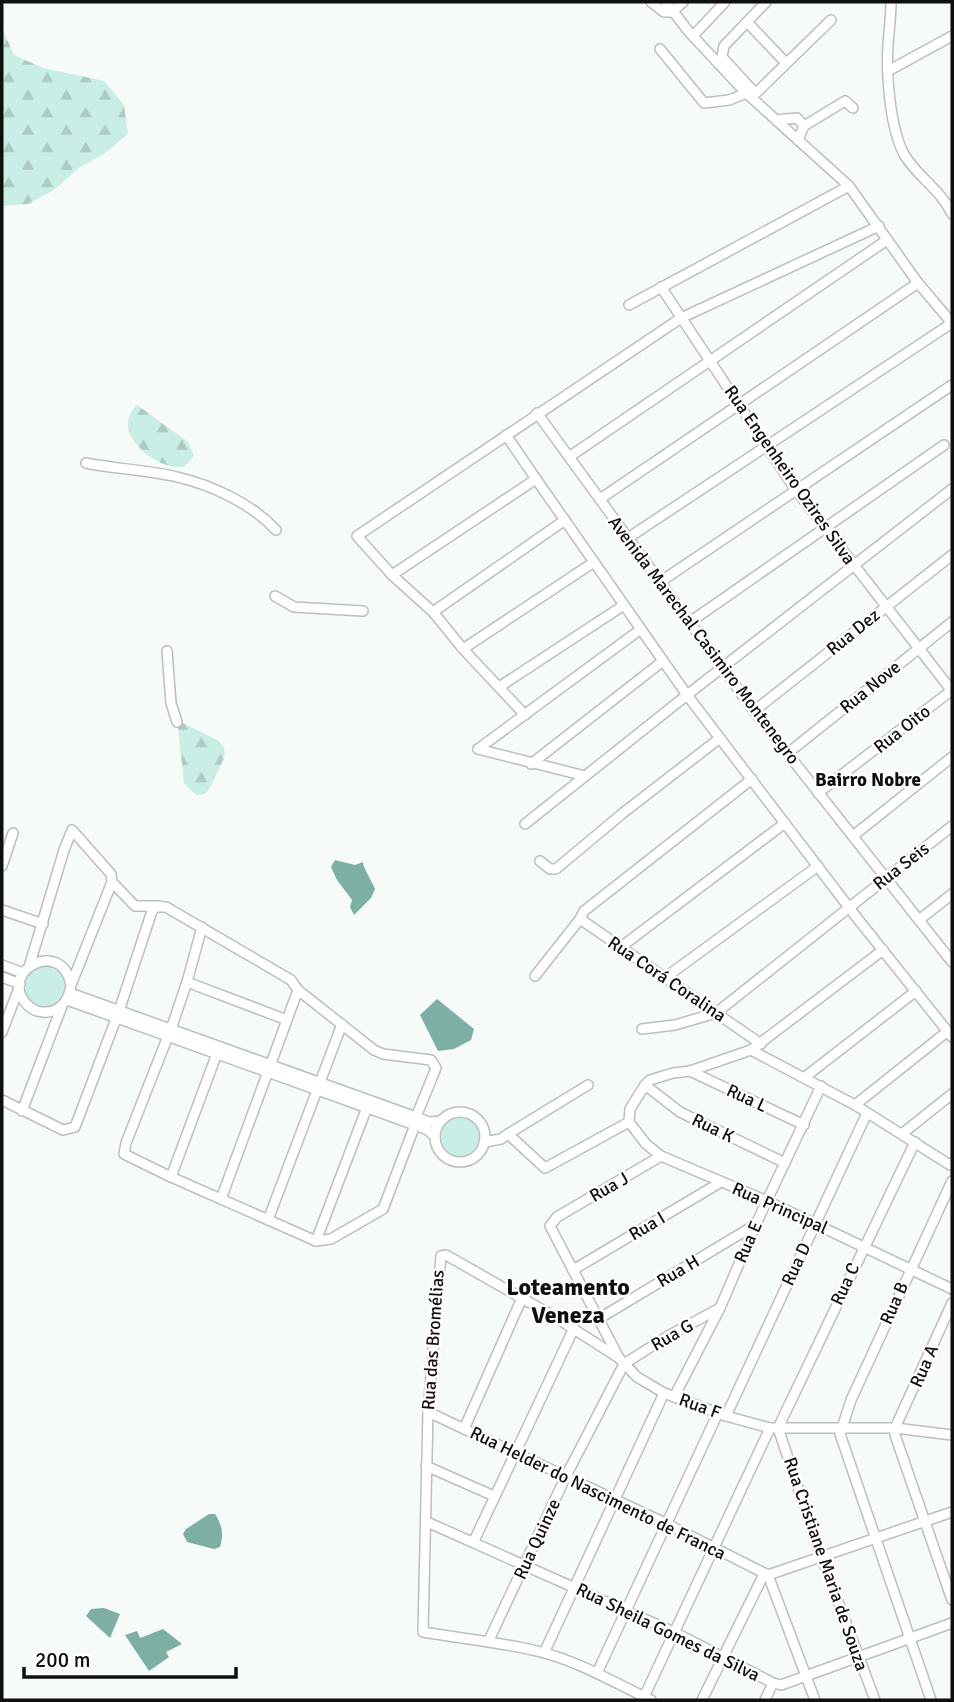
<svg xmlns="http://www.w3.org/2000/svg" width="954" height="1702" font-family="Signika,sans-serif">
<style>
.green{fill:#c8eee5}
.forest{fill:url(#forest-firs)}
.water{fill:#7eafa4}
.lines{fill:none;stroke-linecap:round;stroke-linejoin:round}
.minor-casing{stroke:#bcbfbf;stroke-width:12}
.minor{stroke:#fff;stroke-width:9}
.labels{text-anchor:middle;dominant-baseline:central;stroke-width:5;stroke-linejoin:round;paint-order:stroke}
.street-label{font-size:18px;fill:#0e0f0f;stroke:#fff}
.neighbourhood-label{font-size:19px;font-weight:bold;fill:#0e0f0f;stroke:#fff}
.district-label{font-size:24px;font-weight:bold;fill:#0e0f0f;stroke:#fff}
</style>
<defs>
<pattern id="forest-firs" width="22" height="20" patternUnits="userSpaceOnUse" patternTransform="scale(1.75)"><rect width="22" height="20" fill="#c8eee5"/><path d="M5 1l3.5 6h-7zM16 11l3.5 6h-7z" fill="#abcbc3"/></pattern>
</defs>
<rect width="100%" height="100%" fill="#f6faf9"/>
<g class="green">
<circle cx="45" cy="986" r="21"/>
<circle cx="460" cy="1137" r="21"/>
</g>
<g class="forest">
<polygon points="2,28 14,55 43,68 104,81 124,105 128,134 105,153 80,167 54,190 28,204 2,206"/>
<path d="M137,405L188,442L194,456L184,467C178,467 172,467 167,465C144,458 112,428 137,405Z"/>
<polygon points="183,723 219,741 224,748 225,756 210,788 205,794 196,795 184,783 178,727"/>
</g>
<g class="water">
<path d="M335,860L355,865L363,862C363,868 372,881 375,889L371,898L354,915L350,907L352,900L337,880L331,867Z"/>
<polygon points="437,999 474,1029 471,1040 454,1049 438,1051 420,1015"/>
<path d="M209,1514H215C222,1525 224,1534 220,1547L214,1549L187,1542L183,1534L186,1529Z"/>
<polygon points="104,1608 120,1614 110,1638 86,1616 91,1609"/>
<polygon points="163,1629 182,1644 166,1652 169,1657 149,1671 125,1635 137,1631 140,1638"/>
</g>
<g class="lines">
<defs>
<g id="minor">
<polyline points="651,2 664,12 672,12 683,2"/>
<polyline points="666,2 689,32 744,91 849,186 918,283 952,323"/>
<path d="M891,2C891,16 889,30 888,45C886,74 890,130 905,156C918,177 941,190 952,214"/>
<polyline points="747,22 786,63"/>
<polyline points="693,36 725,2"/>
<polyline points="660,49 704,103 729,100 747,93"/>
<polyline points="888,71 952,36"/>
<polyline points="755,93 722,57 724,46 766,2"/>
<polyline points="753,96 831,20"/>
<polyline points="776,120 797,118 804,126"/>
<polyline points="798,140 804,126 845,101 853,108"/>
<polyline points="661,287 795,489 952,691"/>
<polyline points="629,305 849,186"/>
<polyline points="537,413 754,711 952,962"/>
<polyline points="569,457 887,240"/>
<path d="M86,463C116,469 148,470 177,477C212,485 252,504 276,530"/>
<polyline points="536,479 687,695 952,489"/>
<polyline points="600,499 918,283"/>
<polyline points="628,538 952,323"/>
<polyline points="392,575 536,479 506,435"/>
<polyline points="660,582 952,385"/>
<polyline points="275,596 294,607 363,611"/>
<polyline points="433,612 565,520"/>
<polyline points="690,622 944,445"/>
<polyline points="463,649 594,562"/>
<polyline points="167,651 171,703 177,722"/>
<polyline points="499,687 624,605"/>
<polyline points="754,711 952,555"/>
<polyline points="525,715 463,649 433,612 392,575 357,536 681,318 879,226"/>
<polyline points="478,749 641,629"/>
<polyline points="478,749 585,776"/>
<polyline points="788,753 952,622"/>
<polyline points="531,764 663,661"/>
<polyline points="752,779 584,911 580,919 761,1044"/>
<polyline points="818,793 952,690"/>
<polyline points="525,824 687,695 857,918 952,1037"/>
<polyline points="853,836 952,757"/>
<polyline points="540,861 550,869 556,869 623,813 720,738"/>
<polyline points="2,866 13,833"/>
<polyline points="2,910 43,924"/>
<polyline points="919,920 952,894"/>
<polyline points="621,947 785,823"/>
<polyline points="883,950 751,1050 690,1071 673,1073 650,1080 645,1085 630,1109 629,1122 646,1144 661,1156 767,1201 952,1289"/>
<polyline points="2,965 23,973"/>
<polyline points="29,967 64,850 72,830 111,874 112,882 135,906 160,906"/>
<polyline points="535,976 580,919"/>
<polyline points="2,977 20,984"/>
<polyline points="666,977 818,866"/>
<polyline points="187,982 287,1020"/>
<path d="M71,985C62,938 1,969 24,1001C27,1005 31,1009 37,1011C56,1016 69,1003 71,985L112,882"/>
<polyline points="70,993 416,1117 429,1122 441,1121"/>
<polyline points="67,1000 415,1125 428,1130 435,1137"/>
<polyline points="171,1029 187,982 202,927"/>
<polyline points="642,1029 675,1025 716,1013 952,826"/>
<polyline points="2,1032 19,988"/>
<polyline points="168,1036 126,1143 124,1154 171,1177 316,1241 331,1239 383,1209 415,1125"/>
<polyline points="751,1050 855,1105 950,1165 952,1163"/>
<polyline points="690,1071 804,1125"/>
<polyline points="805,1077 916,991"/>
<polyline points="645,1085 680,1112 785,1163"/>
<polyline points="2,1100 63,1130 75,1127 119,1011 152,911 156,907 166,907 291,980 298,990 374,1050 383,1054 431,1060 436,1068 416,1117"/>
<polyline points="855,1105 948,1031"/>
<polyline points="22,1111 62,1006"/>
<circle cx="460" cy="1137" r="25"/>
<polyline points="903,1133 952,1094"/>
<polyline points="508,1134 588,1085"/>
<polyline points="484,1142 501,1139 508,1134 545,1168 629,1122"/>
<polyline points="661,1156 557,1217 550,1226 619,1358 637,1377 664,1393 726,1416 770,1428 895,1428 952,1435"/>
<polyline points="171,1177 219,1048"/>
<polyline points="221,1199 298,990"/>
<polyline points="268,1220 342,1024"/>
<polyline points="316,1241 369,1102"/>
<polyline points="573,1270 721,1182"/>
<polyline points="952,1303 895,1428 895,1435 952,1600"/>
<polyline points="600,1318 755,1225"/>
<path d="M619,1358L555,1317L446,1255L441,1256L428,1412L423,1632C463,1639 502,1642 541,1652C580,1662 615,1683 651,1700"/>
<polyline points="674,1397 720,1308 756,1224 821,1086"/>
<polyline points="428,1412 665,1523 768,1575"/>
<polyline points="726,1416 867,1113"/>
<polyline points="778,1428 915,1142"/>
<polyline points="778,1428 821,1556 875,1700"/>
<polyline points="464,1429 522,1298"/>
<polyline points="426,1466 494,1496"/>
<polyline points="427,1522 676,1633 773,1683 781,1685 952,1623"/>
<polyline points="474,1541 574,1328"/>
<polyline points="768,1575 952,1512"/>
<polyline points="768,1575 815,1700"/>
<polyline points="489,1640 566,1476 624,1364 668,1336 720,1308"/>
<polyline points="544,1653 664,1393"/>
<polyline points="597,1673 718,1413"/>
<polyline points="644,1697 770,1428"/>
<polyline points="702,1700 764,1574"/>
<polyline points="765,1700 773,1683"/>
<polyline points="931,1700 840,1434 851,1400 952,1181"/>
</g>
</defs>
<use href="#minor" class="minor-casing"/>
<use href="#minor" class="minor"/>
</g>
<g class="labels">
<g class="street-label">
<text transform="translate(790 475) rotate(55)">Rua Engenheiro Ozires Silva</text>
<text transform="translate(853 632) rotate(-39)">Rua Dez</text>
<text transform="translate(704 640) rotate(53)">Avenida Marechal Casimiro Montenegro</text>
<text transform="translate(870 687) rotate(-39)">Rua Nove</text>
<text transform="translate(902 729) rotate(-38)">Rua Oito</text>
<text transform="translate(901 866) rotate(-38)">Rua Seis</text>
<text transform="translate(667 979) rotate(34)">Rua Corá Coralina</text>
<text transform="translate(747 1098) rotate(25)">Rua L</text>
<text transform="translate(713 1128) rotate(26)">Rua K</text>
<text transform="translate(609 1187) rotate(-30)">Rua J</text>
<text transform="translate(780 1208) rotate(24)">Rua Principal</text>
<text transform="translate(647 1226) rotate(-31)">Rua I</text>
<text transform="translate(748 1242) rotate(-66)">Rua E</text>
<text transform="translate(796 1264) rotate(-65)">Rua D</text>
<text transform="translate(678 1271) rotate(-31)">Rua H</text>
<text transform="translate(845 1284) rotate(-65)">Rua C</text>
<text transform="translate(894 1303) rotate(-66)">Rua B</text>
<text transform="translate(672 1335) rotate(-30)">Rua G</text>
<text transform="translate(433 1340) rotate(-86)">Rua das Bromélias</text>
<text transform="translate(924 1366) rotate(-66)">Rua A</text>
<text transform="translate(700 1406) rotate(20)">Rua F</text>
<text transform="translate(598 1493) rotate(26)">Rua Helder do Nascimento de Franca</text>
<text transform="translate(537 1539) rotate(-65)">Rua Quinze</text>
<text transform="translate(826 1564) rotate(71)">Rua Cristiane Maria de Souza</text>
<text transform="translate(668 1632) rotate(26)">Rua Sheila Gomes da Silva</text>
</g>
<g class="neighbourhood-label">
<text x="868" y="780">Bairro Nobre</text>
</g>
<g class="district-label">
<text x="568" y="1287">Loteamento<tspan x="568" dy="28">Veneza</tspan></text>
</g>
</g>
<rect width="954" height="1702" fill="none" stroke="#0e0f0f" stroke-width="7"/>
<path d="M24 1667v10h212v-10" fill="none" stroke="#0e0f0f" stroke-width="3.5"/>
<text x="35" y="1667" font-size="21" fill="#0e0f0f" stroke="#ffffff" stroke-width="5" paint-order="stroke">200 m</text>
</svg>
